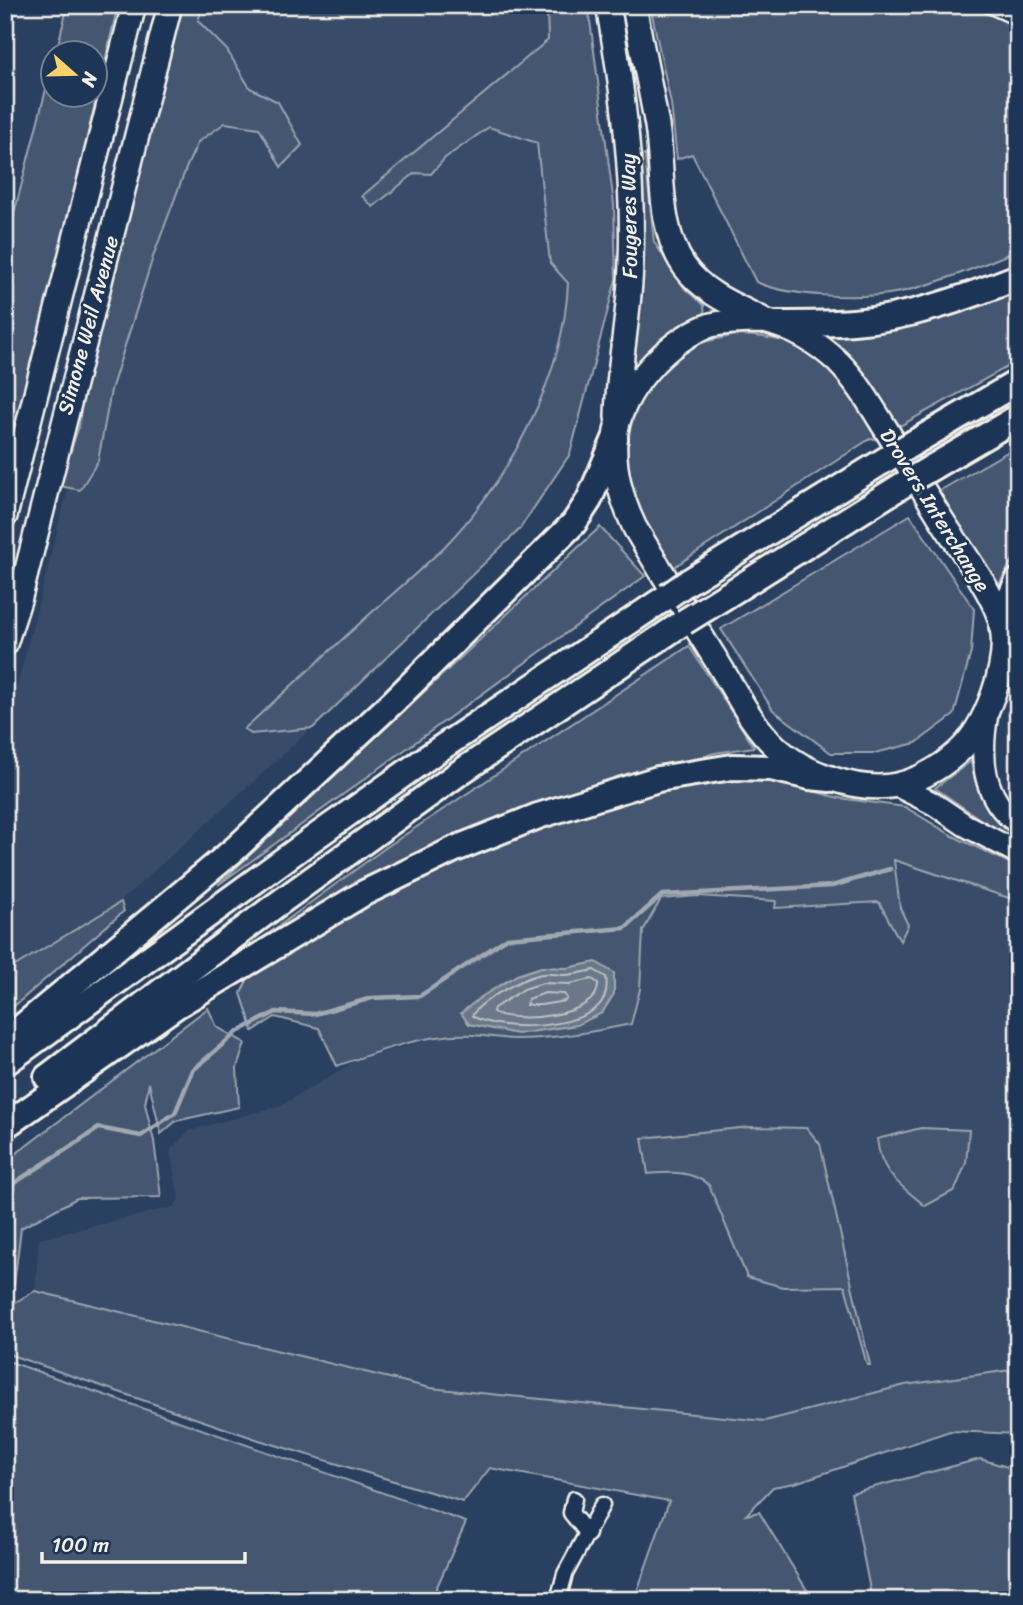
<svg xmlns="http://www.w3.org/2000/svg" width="1023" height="1605" font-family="Sriracha,sans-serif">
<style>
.built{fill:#374c69}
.green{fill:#445771;stroke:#9ca4ac;stroke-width:2}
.water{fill:#6a788a;stroke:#a1a8b0;stroke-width:2}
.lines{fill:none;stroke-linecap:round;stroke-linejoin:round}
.shore{stroke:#bdc1c2;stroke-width:2}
.stream{stroke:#a1a8b0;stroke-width:4.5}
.minor-casing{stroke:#f4f1e8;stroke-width:19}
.primary-casing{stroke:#f4f1e8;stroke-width:26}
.trunk-casing{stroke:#f4f1e8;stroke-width:28}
.motorway-casing{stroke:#f4f1e8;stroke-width:30}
.minor{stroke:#1d3557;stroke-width:14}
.primary{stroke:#1d3557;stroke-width:21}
.trunk{stroke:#1d3557;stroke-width:23}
.motorway{stroke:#1d3557;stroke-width:24}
.motorway-bridge-casing{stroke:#f4f1e8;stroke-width:30;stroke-linecap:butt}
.motorway-bridge{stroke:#1d3557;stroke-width:24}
.labels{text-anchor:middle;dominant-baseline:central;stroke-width:5;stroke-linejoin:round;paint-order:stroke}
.street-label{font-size:21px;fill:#f4f1e8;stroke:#1d3557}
</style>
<rect width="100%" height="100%" fill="#2a4060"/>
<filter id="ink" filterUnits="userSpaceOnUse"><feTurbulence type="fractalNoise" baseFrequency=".0143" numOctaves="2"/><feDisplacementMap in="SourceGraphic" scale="14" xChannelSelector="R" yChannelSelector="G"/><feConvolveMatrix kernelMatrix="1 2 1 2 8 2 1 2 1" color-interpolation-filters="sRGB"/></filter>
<g filter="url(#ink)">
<g class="built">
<polygon points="192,5 562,5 592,308 535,485 351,693 5,1006 5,720 18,683"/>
<polygon points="893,860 1018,901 1018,1369 905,1385 766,1421 430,1388 35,1291 39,1239 173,1207 179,1200 170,1150 189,1131 282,1105 360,1058 445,1036 478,1034 513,1039 640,989 643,931 660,899 777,890"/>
</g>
<g class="green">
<polygon points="68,5 118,5 34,364 5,452 5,249 52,66 52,94 94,94 94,52 56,52"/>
<polygon points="181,5 203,5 198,21 227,50 250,88 278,102 302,145 281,167 259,128 225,123 198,142 187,166 153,257 111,390 98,461 80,490 59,486 79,426 84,379"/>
<path d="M547,5H588L614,204L616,279L570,454L519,530L313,728L251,734L244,729C282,694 320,660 358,625C386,599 417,574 444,547C509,480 564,377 568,283L550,263L537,143L489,127L445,158L431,174L415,173L373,207L362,196L548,40Z"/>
<path d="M650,5H1018V250C981,266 933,286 895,293C858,299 790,297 756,282L692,154L677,159L671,104Z"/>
<path d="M645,155L654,242L685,289L704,305L705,317C672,321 648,353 628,377L639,156Z"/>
<polygon points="1018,282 1018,361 900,426 852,360 829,340 828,330"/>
<path d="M736,335C819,336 840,375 878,440L871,438L674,567C658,545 643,523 634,497C617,444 634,386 680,353C695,342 717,339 736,335Z"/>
<polygon points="1018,446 1018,550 997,588 939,491"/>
<polygon points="910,515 974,609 971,652 954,715 916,743 875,753 831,753 773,710 721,629"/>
<polygon points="600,527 645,576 218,885"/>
<polygon points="689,646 754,747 715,753 575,792 362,884 254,944 385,848"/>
<path d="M971,761C975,792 990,819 1018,835V841L996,830L935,788Z"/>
<path d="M759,777L839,798L905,807L953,836L1018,867V901L894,860L900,908L908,925L900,941L879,902L775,908L776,901L698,896L661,899L643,931L640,989L631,1024C592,1032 553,1039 514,1039C490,1038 470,1032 445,1036C408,1040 371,1054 337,1066L319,1028L275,1017L253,1031L241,993L253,968L367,902L546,824L644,795L717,778Z"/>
<polygon points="121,902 124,911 5,1014 5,972"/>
<polygon points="208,1008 217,1027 245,1043 237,1068 239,1107 176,1121 161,1134 149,1083 145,1104 154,1141 161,1197 77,1198 21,1228 14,1285 5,1284 5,1162"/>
<path d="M750,1127L807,1128L820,1144L870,1365H867L845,1286L783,1287L747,1277L709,1185C690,1170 672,1172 648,1174L642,1138Z"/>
<path d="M921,1128L969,1130L966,1163L955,1190L925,1206C900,1184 881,1175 877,1139Z"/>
<polygon points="35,1291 430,1388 765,1421 905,1385 1018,1369 1018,1434 950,1431 795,1483 773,1487 746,1515 759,1512 813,1600 634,1600 669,1501 490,1468 463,1502 259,1440 5,1353 5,1308"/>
<polygon points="5,1360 466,1522 431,1600 5,1600"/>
<polygon points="980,1459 1018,1470 1018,1600 872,1600 851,1493"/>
</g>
<polygon class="water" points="596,962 614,973 614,994 602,1013 577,1025 517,1034 469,1024 461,1013 481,997 517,975 541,967 567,968"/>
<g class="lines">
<g class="shore">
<path d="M594,970L606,977C608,989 606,1000 596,1008C571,1029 500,1032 472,1016C479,1001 526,976 543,974C551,973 559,975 566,975C575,974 585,972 594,970Z"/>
<path d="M592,979L598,983C601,1017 513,1024 493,1012L494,1008L524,989L543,983L569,984Z"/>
<polygon points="545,993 564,994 567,998 565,1001 541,1005 526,1005 528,999"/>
</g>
<polyline class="stream" points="5,1189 99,1128 141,1136 175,1113 193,1070 237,1032 276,1012 315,1014 372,998 420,996 507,938 625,928 662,895 832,886 890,869"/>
<defs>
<g id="minor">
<polyline points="989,5 1018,18"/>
<polyline points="574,1499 571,1513 588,1534"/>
<polyline points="558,1600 565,1574 602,1505"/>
</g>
<g id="primary">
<path d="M987,714C980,752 981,799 1018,823"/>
<polyline points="896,785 934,804 965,825 1018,853"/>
</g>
<g id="trunk">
<path d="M608,5C623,90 634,176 631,262C630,314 618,365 617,417"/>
<path d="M634,5C641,45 650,85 657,126C664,171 657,226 684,266C703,293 734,305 762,319"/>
<path d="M765,321C792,328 818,343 838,362C858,382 872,407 887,431C905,460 922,488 940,517C957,545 997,596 1002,627C1009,665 986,728 957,753C940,768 919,780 897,785C858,793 803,773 775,746C752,725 737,694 721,668C692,621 663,575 635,528C622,501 613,470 615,439C618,393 668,338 711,325C729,321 747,321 765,321Z"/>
<polyline points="5,516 134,5"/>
<polyline points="5,644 20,597 170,5"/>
</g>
<g id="motorway">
<path d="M777,324C802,324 828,324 853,322C910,318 965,298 1018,277"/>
<polyline points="915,442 1018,382"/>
<polyline points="931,468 1018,417"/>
<polyline points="688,582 893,455"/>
<polyline points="705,609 909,481"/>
<polyline points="1002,627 1008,602 1018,581"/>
<polyline points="5,1041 236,848 393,702 574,523 589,500 615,439"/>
<polyline points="5,1063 311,840 438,750 668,596"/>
<polyline points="47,1077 272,908 459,773 684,622"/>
<polyline points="5,1126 176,1006 364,893 455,849 538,816 658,779 732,767 771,768 810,777 830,779"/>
</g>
</defs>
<use href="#minor" class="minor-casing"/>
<use href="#primary" class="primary-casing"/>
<use href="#trunk" class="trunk-casing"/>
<use href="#motorway" class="motorway-casing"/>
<use href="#minor" class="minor"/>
<use href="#primary" class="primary"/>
<use href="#trunk" class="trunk"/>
<use href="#motorway" class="motorway"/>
<defs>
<g id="motorway-bridge">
<polyline points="893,455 915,442"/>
<polyline points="909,481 931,468"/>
<polyline points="668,596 688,582"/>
<polyline points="684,622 705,609"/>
</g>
</defs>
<use href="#motorway-bridge" class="motorway-bridge-casing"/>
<use href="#motorway-bridge" class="motorway-bridge"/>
</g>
</g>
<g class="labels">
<g class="street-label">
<text transform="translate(629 216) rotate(-91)">Fougeres Way</text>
<text transform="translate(88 325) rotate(-75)">Simone Weil Avenue</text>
<text transform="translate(935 510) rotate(58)">Drovers Interchange</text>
</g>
</g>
<rect width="1023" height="1605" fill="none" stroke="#1d3557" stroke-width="28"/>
<rect x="14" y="14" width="995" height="1577" fill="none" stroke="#f4f1e8" stroke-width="2.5" filter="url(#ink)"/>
<g transform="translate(74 74) rotate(110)"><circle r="33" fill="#1d3557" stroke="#738091" stroke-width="2"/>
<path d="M0-5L12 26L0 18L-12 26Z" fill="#ffd166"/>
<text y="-10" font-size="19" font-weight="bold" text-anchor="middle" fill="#f4f1e8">N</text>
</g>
<path d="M42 1552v10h203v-10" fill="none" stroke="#f4f1e8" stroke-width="3.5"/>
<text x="52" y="1552" font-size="21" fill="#f4f1e8" stroke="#1d3557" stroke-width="5" paint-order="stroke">100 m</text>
</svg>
